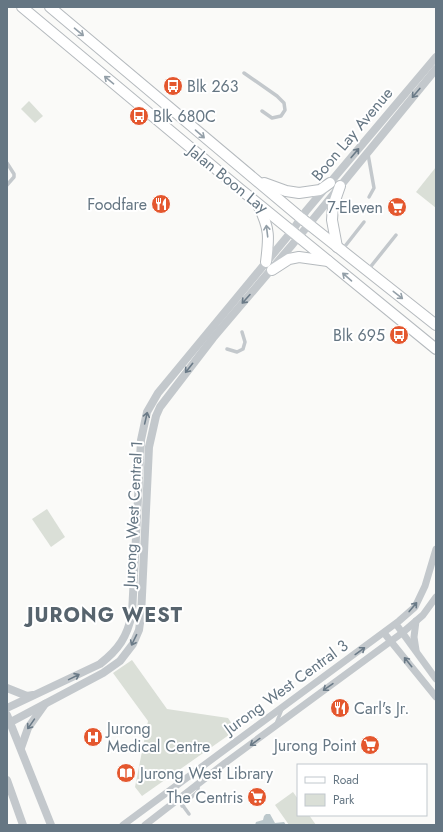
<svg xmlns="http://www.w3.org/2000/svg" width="443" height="832" font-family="Jost,sans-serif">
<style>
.green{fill:#dadfd7}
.water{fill:#bbc7cb}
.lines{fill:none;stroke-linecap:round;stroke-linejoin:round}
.primary-casing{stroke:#b5babe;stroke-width:12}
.service{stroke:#c3c8cc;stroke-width:3.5}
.minor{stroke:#c3c8cc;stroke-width:7}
.tertiary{stroke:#c3c8cc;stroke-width:8}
.primary{stroke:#fff;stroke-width:10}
.oneway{stroke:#939fa8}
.oneway2{stroke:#6a7a87}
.labels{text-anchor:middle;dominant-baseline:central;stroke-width:4;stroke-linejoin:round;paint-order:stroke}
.poi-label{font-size:16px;fill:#657683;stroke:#fff;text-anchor:start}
.street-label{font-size:16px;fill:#657683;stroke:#fff}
.district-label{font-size:20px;font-weight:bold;letter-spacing:1px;fill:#57646e;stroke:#fff}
</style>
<rect width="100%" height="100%" fill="#fafaf8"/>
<g class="green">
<polygon points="29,101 43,116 35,123 21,109"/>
<polygon points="436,167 436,208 416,192"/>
<polygon points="47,509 65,537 51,547 32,519"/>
<polygon points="132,660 167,709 228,718 236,730 142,796 135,787 148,721 113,673"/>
<polygon points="293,792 298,799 298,815 309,815 316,825 289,825 275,805"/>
</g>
<polygon class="water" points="266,814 270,814 275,823 284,822 286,825 255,825 256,822 263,820 264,816"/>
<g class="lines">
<defs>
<g id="primary">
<polyline points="22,7 240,189 436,349"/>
<polyline points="50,7 301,218 436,325"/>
<polyline points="264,183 286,191 299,193 320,190 330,183"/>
<path d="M259,207C270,229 269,238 266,262"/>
<polyline points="337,247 332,220 333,206 340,186"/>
<polyline points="272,270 289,259 299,257 328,261"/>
</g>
</defs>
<use href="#primary" class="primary-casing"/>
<g class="service">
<polyline points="244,73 277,96 284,103 285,110 281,116 272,118 262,111"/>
<polyline points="368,154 374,188 369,197"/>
<polyline points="7,185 14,177 14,174 7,163"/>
<polyline points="342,250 364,222"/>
<polyline points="368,270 396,235"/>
<polyline points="227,349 237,352 243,349 245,342 242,332"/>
<polyline points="276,724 282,709"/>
<polyline points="178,799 189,814"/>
<polyline points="182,806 198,791 198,785"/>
</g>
<g class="minor">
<polyline points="396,624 436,679"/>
<polyline points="384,633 436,697"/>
<polyline points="416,650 414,637 416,621"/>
<polyline points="123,825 399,621 415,607 425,586 436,549"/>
<polyline points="145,825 225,763 402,633 423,615 436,597"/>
</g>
<g class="tertiary">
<polyline points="7,688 27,696 33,695"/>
<path d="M7,708L100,664C119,649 127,637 132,614L141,440L147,412L158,393L292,231L306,211L436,57"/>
<polyline points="7,715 51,825"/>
<polyline points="7,724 103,673 120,661 133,644 139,630 141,616 149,447 156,416 160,407 213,338 292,245 436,69"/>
<polyline points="21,748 28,728 45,704"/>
<polyline points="7,780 23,825"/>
</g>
<use href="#primary" class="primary"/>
</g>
<defs><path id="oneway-shaft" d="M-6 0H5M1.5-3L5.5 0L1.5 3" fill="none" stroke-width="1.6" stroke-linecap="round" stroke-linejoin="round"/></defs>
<g class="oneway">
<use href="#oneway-shaft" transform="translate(79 32) rotate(40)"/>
<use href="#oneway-shaft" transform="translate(109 80) rotate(-140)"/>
<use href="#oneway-shaft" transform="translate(200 134) rotate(41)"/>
<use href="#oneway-shaft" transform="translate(267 231) rotate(-97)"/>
<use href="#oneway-shaft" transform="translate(347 277) rotate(-139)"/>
<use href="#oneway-shaft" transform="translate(398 295) rotate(38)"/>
</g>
<g class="oneway2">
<use href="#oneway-shaft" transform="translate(416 93) rotate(130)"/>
<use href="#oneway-shaft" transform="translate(355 153) rotate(-50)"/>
<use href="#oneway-shaft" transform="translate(246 299) rotate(132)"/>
<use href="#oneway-shaft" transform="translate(189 368) rotate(128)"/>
<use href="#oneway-shaft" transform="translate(146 418) rotate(-77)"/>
<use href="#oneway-shaft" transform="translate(413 607) rotate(-50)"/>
<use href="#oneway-shaft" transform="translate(134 640) rotate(116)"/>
<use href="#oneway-shaft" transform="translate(360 651) rotate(-36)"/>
<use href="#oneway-shaft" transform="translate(408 662) rotate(-129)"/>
<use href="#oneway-shaft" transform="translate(74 677) rotate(-26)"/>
<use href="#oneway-shaft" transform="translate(328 687) rotate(145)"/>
<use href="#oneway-shaft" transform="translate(31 724) rotate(125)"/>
<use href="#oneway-shaft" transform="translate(255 742) rotate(144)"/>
</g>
<defs>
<symbol id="bus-disc" viewBox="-11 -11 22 22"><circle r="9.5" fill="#e4572e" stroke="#fff"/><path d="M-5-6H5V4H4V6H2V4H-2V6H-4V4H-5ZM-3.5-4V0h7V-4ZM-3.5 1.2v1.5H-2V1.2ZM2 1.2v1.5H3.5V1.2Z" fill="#fff"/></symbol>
<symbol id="restaurant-disc" viewBox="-11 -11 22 22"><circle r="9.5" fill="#e4572e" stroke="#fff"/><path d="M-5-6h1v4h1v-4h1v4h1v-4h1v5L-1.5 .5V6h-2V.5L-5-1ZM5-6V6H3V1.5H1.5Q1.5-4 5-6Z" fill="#fff"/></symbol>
<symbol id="supermarket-disc" viewBox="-11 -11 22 22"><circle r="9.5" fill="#e4572e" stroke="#fff"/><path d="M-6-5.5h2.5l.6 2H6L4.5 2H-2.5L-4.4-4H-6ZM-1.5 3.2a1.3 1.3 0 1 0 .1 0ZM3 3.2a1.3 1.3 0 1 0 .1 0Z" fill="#fff"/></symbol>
<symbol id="hospital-disc" viewBox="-11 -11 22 22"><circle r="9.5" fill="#e4572e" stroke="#fff"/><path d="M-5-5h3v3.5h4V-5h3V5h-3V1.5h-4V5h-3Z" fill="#fff"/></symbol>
<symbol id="library-disc" viewBox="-11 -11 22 22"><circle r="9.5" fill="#e4572e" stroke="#fff"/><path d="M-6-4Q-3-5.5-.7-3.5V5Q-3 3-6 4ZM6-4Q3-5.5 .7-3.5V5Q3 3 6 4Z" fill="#fff"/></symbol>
</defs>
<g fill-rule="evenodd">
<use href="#bus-disc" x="162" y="75" width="22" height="22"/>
<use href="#bus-disc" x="128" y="105" width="22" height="22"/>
<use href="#restaurant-disc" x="150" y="193" width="22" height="22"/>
<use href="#supermarket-disc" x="386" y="196" width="22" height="22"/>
<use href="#bus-disc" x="388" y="324" width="22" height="22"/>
<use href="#restaurant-disc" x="329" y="697" width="22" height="22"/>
<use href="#hospital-disc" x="82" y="726" width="22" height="22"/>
<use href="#supermarket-disc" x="359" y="734" width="22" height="22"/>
<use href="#library-disc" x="115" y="762" width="22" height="22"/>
<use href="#supermarket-disc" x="246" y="786" width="22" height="22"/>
</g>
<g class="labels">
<g class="poi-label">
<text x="187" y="86">Blk 263</text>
<text x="153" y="116">Blk 680C</text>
<text x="147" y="204" text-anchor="end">Foodfare</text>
<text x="383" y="207" text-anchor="end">7-Eleven</text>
<text x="385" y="335" text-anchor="end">Blk 695</text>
<text x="354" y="708">Carl's Jr.</text>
<text x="107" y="728">Jurong<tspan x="107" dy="18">Medical Centre</tspan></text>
<text x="356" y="745" text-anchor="end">Jurong Point</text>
<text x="140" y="773">Jurong West Library</text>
<text x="243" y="797" text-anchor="end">The Centris</text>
</g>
<g class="street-label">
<text transform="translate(352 134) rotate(-50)">Boon Lay Avenue</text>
<text transform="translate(228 179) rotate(39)">Jalan Boon Lay</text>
<text transform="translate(133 514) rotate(-87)">Jurong West Central 1</text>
<text transform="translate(286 687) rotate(-36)">Jurong West Central 3</text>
</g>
<g class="district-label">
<text x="105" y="615">JURONG WEST</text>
</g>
</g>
<rect width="443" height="832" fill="none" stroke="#657683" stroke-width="16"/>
<rect x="297" y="764" width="130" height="52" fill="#ffffff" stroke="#c1c8cd"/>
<rect x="305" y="777" width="20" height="6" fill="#ffffff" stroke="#c1c8cd"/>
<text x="333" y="784" font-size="12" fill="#657683">Road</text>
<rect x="305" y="794" width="20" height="12" fill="#dadfd7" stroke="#c1c8cd"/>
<text x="333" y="804" font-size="12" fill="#657683">Park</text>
</svg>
